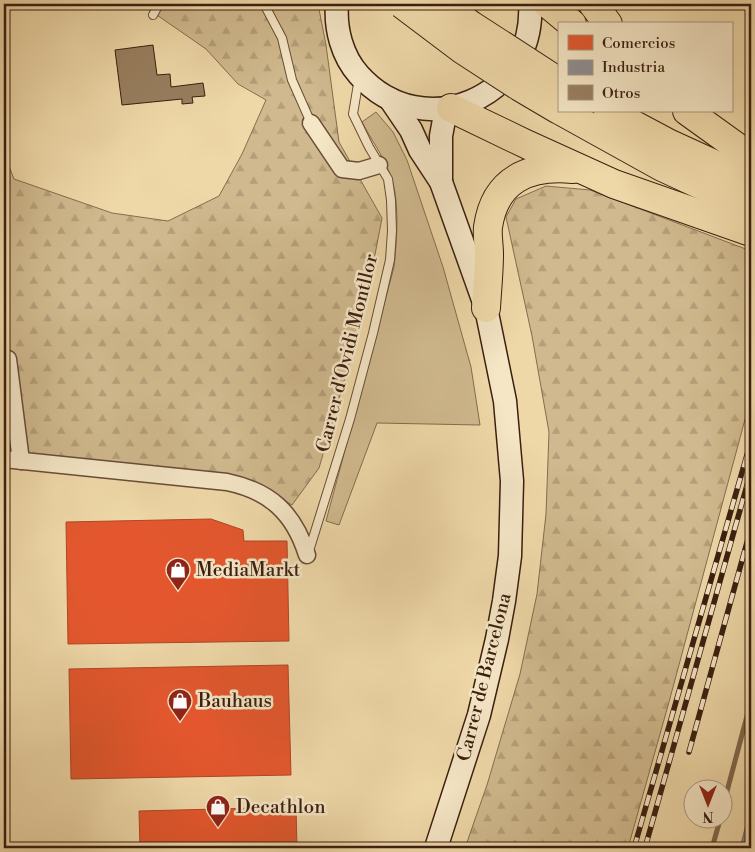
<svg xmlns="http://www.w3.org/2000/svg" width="755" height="852" font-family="'Libre Bodoni',serif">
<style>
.forest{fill:url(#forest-firs);stroke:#856c4f}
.park{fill:#d0b98e;stroke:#856c4f}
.shops{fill:#e4572e;stroke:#b14625}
.industry{fill:#8d8d92;stroke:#746c6b}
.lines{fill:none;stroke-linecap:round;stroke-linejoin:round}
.stream{stroke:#81684c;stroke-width:5}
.building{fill:#987f5f;stroke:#3a1f10}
.lane-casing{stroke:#674d36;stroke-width:10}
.street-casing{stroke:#674d36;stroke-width:19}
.secondary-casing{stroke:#3a1f10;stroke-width:25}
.highway-casing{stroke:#3a1f10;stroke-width:30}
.lane{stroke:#f5e6c6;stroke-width:8}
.street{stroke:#f5e6c6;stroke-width:16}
.secondary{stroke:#f5e6c6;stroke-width:22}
.highway{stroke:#efd8a8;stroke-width:28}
.rail-casing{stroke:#3a1f10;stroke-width:5.5}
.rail{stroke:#f5e6c6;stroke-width:4;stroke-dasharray:11;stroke-linecap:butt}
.highway-bridge-casing{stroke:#3a1f10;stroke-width:30;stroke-linecap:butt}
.highway-bridge{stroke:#efd8a8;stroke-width:28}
.labels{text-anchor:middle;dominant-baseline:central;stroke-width:5;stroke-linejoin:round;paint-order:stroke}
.street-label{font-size:19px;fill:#3a1f10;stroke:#f5e6c6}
.poi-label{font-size:19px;fill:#3a1f10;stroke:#f5e6c6;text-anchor:start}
</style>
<defs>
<pattern id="forest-firs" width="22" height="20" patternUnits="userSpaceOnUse" patternTransform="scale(1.25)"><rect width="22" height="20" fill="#d0b98e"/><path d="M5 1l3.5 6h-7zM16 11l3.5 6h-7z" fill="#b39f79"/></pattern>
</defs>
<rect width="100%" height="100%" fill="#efd8a8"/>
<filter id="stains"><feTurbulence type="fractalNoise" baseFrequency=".004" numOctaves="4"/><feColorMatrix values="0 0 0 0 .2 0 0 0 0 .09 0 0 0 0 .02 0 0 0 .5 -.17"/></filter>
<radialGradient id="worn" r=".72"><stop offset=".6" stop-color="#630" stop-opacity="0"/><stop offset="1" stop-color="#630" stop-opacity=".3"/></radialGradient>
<g class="forest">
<polygon points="141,4 318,4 326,45 339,142 382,218 364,312 319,468 292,505 251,480 4,451 4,153 14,179 112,213 168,221 219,196 242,154 266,100 238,84 206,49"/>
<polygon points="546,186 590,190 751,251 751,397 669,702 628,848 465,848 487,785 520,674 537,594 546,514 549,432 532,336 506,217 516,199"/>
</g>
<path class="park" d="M376,112L393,132L407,160L443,267L471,367L480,425L377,423L339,525L326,521L394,267C397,240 400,198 390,174C383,156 371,139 362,122Z"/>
<g class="shops">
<polygon points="211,519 243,530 244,541 287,541 289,641 68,644 66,522"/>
<polygon points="288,665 291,775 71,779 69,669"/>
<rect x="4" y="699" width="1" height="39"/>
<polygon points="296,807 297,848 140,848 139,811"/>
</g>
<polygon class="industry" points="751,805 751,848 740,848"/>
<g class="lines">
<g class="stream">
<polyline points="722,810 751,701"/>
<polyline points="712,848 720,820"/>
</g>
</g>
<polygon class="building" points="153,45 157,75 170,74 171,87 203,83 205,96 192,97 193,103 182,104 182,99 122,105 115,50"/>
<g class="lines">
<defs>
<g id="lane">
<polyline points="264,4 282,38 292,80 311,123"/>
<polyline points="153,15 159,4"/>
<polyline points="309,551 350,419 373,333 390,260 392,231 391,200 388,179 369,147 353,114 359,78"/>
</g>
<g id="street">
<polyline points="311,123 342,169 359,171 379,165"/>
<polyline points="8,359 21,461"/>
<path d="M4,459L227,482C270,491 294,513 307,555"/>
</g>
<g id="secondary">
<path d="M337,4C335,29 342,56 359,75C423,146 536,98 530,4"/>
<polyline points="390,99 411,130 420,150 441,182 486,308 505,401 512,481 510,556 504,601 497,639 479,715 436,848"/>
<polyline points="441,182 441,136 446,109"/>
</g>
<g id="highway">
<polyline points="548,4 572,24"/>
<polyline points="593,4 608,24"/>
<polyline points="451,108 528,145 614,184 751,232"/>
<polyline points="561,111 662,167 751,208"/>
<polyline points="608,111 670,144 751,181"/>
<polyline points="687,111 751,157"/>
<path d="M486,308C487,290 489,272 489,254C489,245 487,236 488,227C495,179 529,165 573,169"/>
</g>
</defs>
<use href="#lane" class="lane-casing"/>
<use href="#street" class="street-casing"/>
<use href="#secondary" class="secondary-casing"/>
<use href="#highway" class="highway-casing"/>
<use href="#lane" class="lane"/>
<use href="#street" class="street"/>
<use href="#secondary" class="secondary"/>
<use href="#highway" class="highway"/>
<defs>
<g id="rail">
<polyline points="689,752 751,528"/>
<polyline points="634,848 751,441"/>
<polyline points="645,848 751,471"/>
</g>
</defs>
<use href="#rail" class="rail-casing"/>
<use href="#rail" class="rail"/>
<defs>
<g id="highway-bridge">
<polyline points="402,4 463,50 520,87 559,110"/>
<polyline points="442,4 471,25 559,82"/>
</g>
</defs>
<use href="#highway-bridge" class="highway-bridge-casing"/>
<use href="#highway-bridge" class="highway-bridge"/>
</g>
<defs>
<symbol id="shop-pin" viewBox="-11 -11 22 30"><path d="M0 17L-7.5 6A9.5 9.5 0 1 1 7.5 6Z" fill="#8f2418" stroke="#f5e6c6"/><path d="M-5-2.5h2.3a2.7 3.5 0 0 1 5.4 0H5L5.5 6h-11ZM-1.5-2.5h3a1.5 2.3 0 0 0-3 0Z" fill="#fff"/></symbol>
</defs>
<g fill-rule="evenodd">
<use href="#shop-pin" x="164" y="556" width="28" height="38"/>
<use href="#shop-pin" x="166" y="687" width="28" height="38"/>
<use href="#shop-pin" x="204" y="793" width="28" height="38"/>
</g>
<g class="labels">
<g class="street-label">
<text transform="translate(347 353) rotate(-76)">Carrer d'Ovidi Montllor</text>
<text transform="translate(484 677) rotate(-76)">Carrer de Barcelona</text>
</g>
<g class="poi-label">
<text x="196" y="570">MediaMarkt</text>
<text x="198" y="701">Bauhaus</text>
<text x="236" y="807">Decathlon</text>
</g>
</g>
<rect width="755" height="852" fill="none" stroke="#efd8a8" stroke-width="20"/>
<rect x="5" y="5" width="745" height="842" fill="none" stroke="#3a1f10" stroke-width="2.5"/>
<rect x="10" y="10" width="735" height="832" fill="none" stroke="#3a1f10"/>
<rect x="558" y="22" width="175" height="90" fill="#f5e6c6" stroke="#aa967d"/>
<rect x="568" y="35" width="25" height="15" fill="#e4572e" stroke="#aa967d"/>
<text x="602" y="48" font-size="15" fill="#3a1f10">Comercios</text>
<rect x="568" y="60" width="25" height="15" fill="#8d8d92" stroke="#aa967d"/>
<text x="602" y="72" font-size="15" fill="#3a1f10">Industria</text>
<rect x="568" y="85" width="25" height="15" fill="#987f5f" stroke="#aa967d"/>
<text x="602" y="98" font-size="15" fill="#3a1f10">Otros</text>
<g transform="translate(708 804) rotate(180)"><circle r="24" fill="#f5e6c6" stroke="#aa967d"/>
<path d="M0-4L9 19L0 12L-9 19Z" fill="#8f2418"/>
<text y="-8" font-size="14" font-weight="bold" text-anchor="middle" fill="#3a1f10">N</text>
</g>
<rect width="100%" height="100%" filter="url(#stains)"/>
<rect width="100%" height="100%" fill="url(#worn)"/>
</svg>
